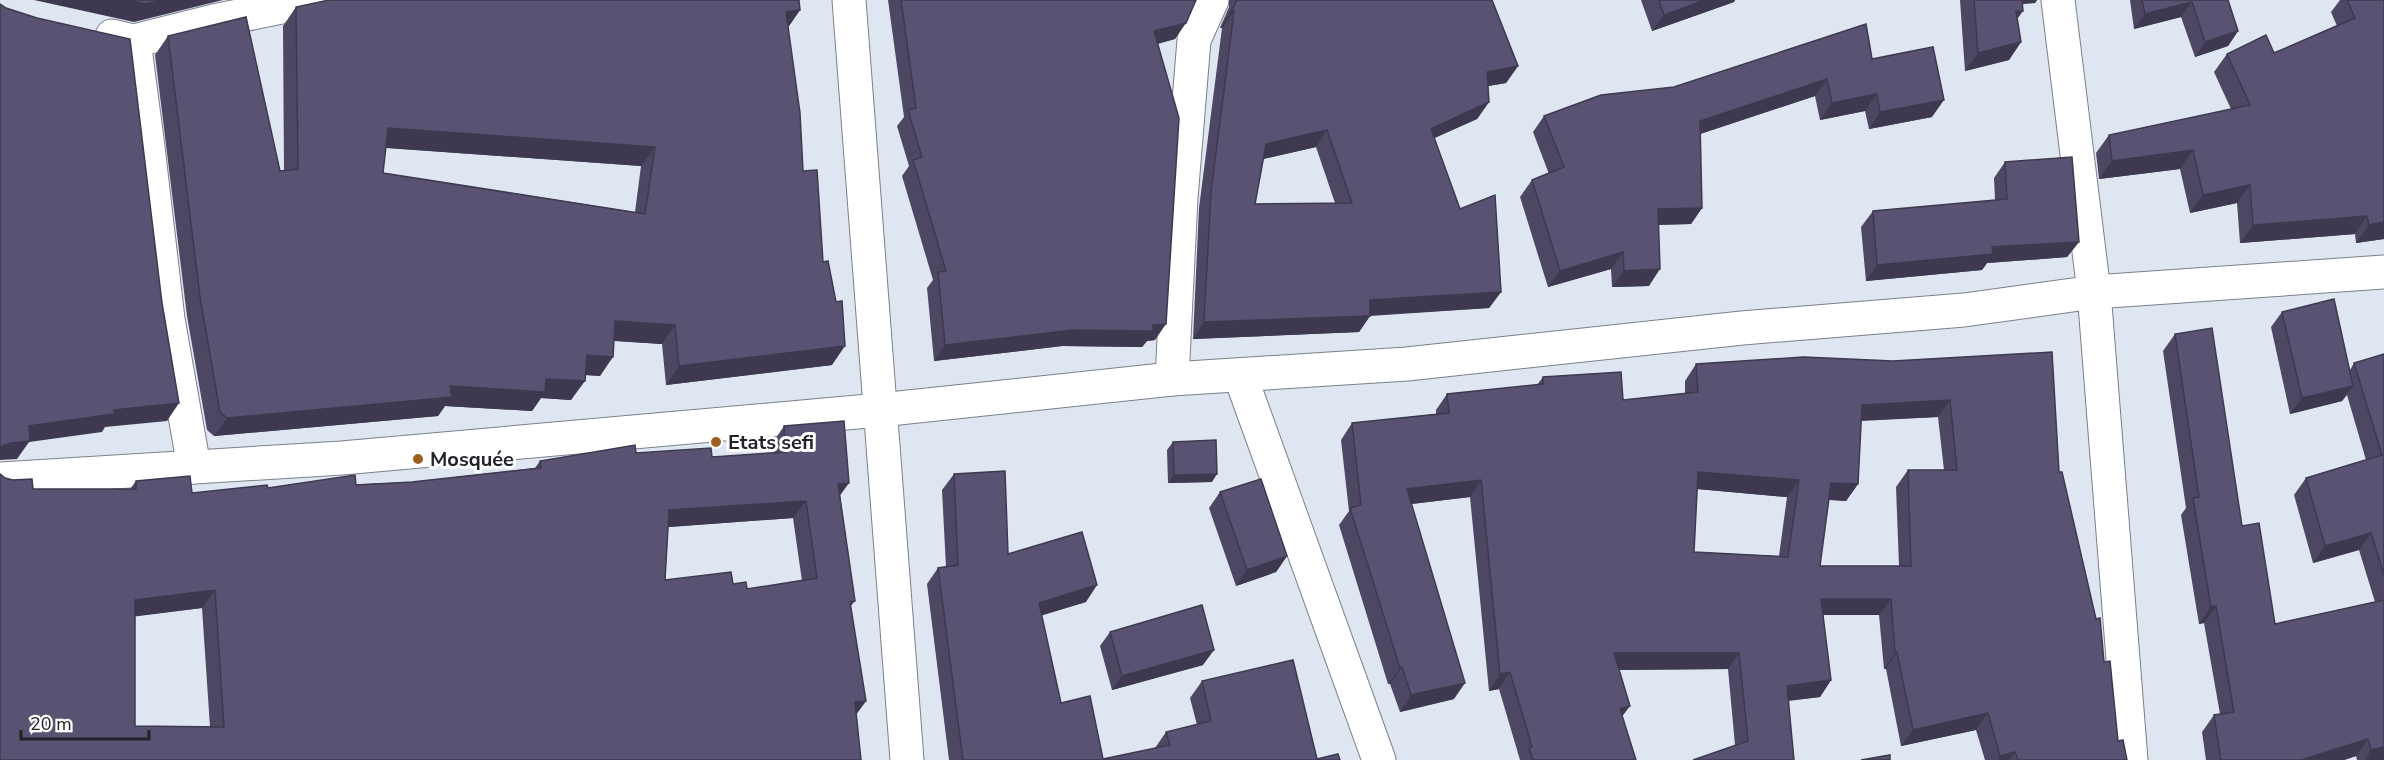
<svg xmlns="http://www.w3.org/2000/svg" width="2384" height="760" font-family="'Nunito Sans',sans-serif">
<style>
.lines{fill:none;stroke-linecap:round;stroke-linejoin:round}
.minor-casing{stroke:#7a818b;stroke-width:35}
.tertiary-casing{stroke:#7a818b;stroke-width:35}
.minor{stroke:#fff;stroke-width:33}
.tertiary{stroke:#fff;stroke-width:33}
.wall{fill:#4d4763;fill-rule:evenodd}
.shaded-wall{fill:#3e3950}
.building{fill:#595273;stroke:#3e3950;stroke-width:1.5;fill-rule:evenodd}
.poi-dot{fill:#9a611e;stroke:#fff;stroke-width:2}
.labels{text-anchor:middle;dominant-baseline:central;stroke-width:6;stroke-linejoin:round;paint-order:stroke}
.poi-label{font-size:20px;font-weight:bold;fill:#212328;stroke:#fff;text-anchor:start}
</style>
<rect width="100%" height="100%" fill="#dee6f1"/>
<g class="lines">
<defs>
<g id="minor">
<polyline points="112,36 134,41 214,21 315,0"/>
<polyline points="134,41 148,147 168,319 194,467"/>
<polyline points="1240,375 1379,760"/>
<polyline points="1172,379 1181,198 1194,40 1212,0"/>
<polyline points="0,479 342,458 880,410 1172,379 1407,364 1742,328 1964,310 2094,292 2384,272"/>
</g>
<g id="tertiary">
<polyline points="849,0 907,760"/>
<polyline points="2058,0 2094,292 2131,760"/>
</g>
</defs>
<use href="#minor" class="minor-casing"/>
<use href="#tertiary" class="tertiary-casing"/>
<use href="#minor" class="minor"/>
<use href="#tertiary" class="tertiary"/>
</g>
<g class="wall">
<polygon points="888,0 1196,0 1175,39 1158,44 1155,340 1147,341 1142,347 1062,346 934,361 927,288 933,280 902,176 909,166 897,126 904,117"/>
<path d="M1229,0H1492L1518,66L1506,83L1488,86L1489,102L1477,119L1434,138L1460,209L1501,292L1489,308L1370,316L1359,332L1193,339L1199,208L1222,28H1220L1229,7ZM1316,147L1335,203L1255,204L1263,159Z"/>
<polygon points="1641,0 1735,0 1734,2 1652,31"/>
<polygon points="1960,0 2037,0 2035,3 2022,4 2017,19 2021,42 2009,60 1965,71"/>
<polygon points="2130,0 2228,0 2238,31 2228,46 2195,57 2181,17 2134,29"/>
<polygon points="2340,0 2384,0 2384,239 2356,243 2355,234 2240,243 2237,203 2190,213 2180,169 2099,179 2096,153 2109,135 2231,109 2214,72 2227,54 2274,53 2337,26 2331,12"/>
<path d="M296,7L800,10L788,27L803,171L823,262L832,365L666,385L662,344L614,341L600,376L585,375L571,400L541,398L532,411L445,406L438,416L214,436L207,430L187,316L155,55L168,36L280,171H284L283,26ZM386,148L641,166L635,212L383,173Z"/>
<polygon points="1872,59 1932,117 1869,129 1865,111 1820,120 1815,96 1700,134 1702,208 1691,224 1658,225 1649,286 1612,287 1611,269 1548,287 1520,197 1532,180 1549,174 1533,132 1544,116 1674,87"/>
<polygon points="2005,162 2079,242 2067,257 1987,263 1982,270 1866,281 1861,227 1873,211 1995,200 1994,178"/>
<polygon points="2282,312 2350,370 2354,363 2384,354 2384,760 2357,760 2356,756 2344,760 2206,760 2202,732 2214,715 2220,714 2204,623 2199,624 2181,515 2186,508 2163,351 2175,334 2275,624 2375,602 2359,550 2313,563 2294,495 2306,478 2366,460 2347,395 2342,401 2290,414 2271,327"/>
<path d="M1893,361L2059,472L2104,662L2118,741L2127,760H1985L1976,730L1901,746L1886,669H1884L1879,615H1823L1831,680L1820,697L1788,701L1794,760L1735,745L1728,669L1619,670L1622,717L1636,760H1520L1499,689L1489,691L1470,497L1411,504L1454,699L1400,712L1390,684H1388L1339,525L1349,511L1341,440L1352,423L1436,414V410L1447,394L1537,385L1543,377L1623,400L1685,393V381L1696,364ZM1938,417L1944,470H1908L1896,487L1899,566H1820L1829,500L1846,501L1858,484L1861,421ZM1697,489L1787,497L1779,556L1694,552Z"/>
<path d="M784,426L840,495L855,601L850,607L866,701L856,714L0,760L5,478L33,489H130L136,481L192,493L268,488L412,482L535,468L540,461L636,453L712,457L772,453V444ZM793,518L802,581L747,589L733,584L665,580L668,527ZM202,608L210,727L135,726V616Z"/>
<polygon points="1173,442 1212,482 1168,483 1167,450"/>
<polygon points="954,474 1008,554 1086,602 1041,615 1061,703 1103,759 1155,748 1166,732 1197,725 1190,698 1202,681 1317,759 1340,760 949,760 927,584 938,568 946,567 942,490"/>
<polygon points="1220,492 1287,556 1276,572 1236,586 1209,508"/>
<polygon points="1110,632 1203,665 1112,690 1100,646"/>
</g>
<g class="shaded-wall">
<polygon points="34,0 223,0 134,22"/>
<polygon points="1705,0 1735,0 1734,2 1652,31 1664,15"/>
<polygon points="2012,0 2037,0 2035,3 2008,5"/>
<polygon points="2192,2 2181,17 2134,29 2145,14"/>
<polygon points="800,10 787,29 786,12"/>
<polygon points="1234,11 1222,28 1220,28 1231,12"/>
<polygon points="2016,11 2023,11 2010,29"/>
<polygon points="1186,23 1175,39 1143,47 1154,31"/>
<polygon points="2238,31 2228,46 2195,57 2205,42"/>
<polygon points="2021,42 2009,60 1965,71 1978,53"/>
<polygon points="1518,66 1506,83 1476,88 1487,72"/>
<polygon points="1827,79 1815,96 1688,138 1700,121"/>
<polygon points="1877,94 1865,111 1820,120 1832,103"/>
<polygon points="1944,100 1932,117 1869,129 1880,112"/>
<polygon points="1489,102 1477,119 1419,145 1431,129"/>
<polygon points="388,128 655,147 641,166 375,147"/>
<polygon points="1327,130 1316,147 1254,161 1266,144"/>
<polygon points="2193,150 2180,169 2099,179 2112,161"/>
<polygon points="2250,185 2237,203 2190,213 2203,195"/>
<polygon points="1702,208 1691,224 1646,225 1658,209"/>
<polygon points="2367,216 2355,234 2240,243 2253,225"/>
<polygon points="2384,222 2384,239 2356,243 2369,225"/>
<polygon points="2079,242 2067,257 1987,263 1982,270 1866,281 1877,265 1992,247"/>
<polygon points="1623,252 1611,269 1548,287 1560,271"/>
<polygon points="1660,269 1649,286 1612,287 1624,271"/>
<polygon points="1501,292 1489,308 1358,316 1370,300"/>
<polygon points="1370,316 1359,332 1193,339 1204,322"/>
<polygon points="615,321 675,325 662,344 602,340"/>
<polygon points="1166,324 1155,340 1147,341 1142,347 1062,346 934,361 945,345 1074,330"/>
<polygon points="845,346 832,365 666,385 679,366"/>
<polygon points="587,355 613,357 600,376 573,374"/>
<polygon points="546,379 585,381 571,400 541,398 532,411 445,406 438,416 214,436 227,418 450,386"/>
<polygon points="2353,386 2342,401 2290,414 2302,398"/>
<polygon points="1950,400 1938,417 1850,421 1862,405"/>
<polygon points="179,403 167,421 105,427 102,432 29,442 17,459 0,460 0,448 29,426 114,410"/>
<polygon points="1698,472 1799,480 1787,497 1686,488"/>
<polygon points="1217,474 1212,482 1168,483 1174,475"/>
<polygon points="1481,480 1470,497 1395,506 1407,489"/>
<polygon points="849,483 836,501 838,484"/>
<polygon points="1831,483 1858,484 1846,501 1820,499"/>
<polygon points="806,501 793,518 656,528 669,510"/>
<polygon points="2371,533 2359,550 2313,563 2325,546"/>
<polygon points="1287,556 1276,572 1236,586 1247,570"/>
<polygon points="1097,585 1086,602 1027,620 1039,603"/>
<polygon points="215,590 202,608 123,618 135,600"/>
<polygon points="1821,599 1891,599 1879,615 1809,615"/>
<polygon points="2216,606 2204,623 2199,624 2211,607"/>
<polygon points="1214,650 1203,665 1112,690 1122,676"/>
<polygon points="1897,652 1886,669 1884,669 1895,653"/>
<polygon points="1614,653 1739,653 1728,669 1603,670"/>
<polygon points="1402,667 1390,684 1388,684 1400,668"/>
<polygon points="1510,672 1499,689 1489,691 1500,674"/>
<polygon points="1831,680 1820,697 1775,702 1787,686"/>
<polygon points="1465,683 1454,699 1400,712 1411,695"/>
<polygon points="866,701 853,719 855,702"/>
<polygon points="1630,706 1618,722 1620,709"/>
<polygon points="1988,713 1976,730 1901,746 1913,730"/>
<polygon points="2368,739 2356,756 2344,760 2301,760"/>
<polygon points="2384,747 2384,760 2365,760 2371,750"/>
<polygon points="2015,752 2009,760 1998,760 2000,756"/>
</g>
<g class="building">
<polygon points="128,0 162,0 146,4"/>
<path d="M329,0H799L800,10L786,12L800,113L803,171L817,170L823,262L828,261L836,302L842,301L845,346L679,366L675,325L615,321L613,357L587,355L585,381L546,379L545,392L450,386L452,397L227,418L220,412L200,297L168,36L246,17L280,171L298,169L296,7ZM388,128L655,147L645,214L383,173Z"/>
<polygon points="901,0 1196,0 1186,23 1154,31 1179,118 1166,324 1153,325 1153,331 1074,330 945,345 938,272 946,271 913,160 922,157 908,110 916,108"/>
<path d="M1237,0H1492L1518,66L1487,72L1489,102L1431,129L1460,209L1495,195L1501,292L1370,300V316L1204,322L1211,192L1234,11L1231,12ZM1327,130L1352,203L1255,204L1266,144Z"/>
<polygon points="1659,0 1705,0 1664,15"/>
<polygon points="1974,0 2022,0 2023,11 2016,11 2021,42 1978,53"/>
<polygon points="2142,0 2228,0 2238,31 2205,42 2192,2 2145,14"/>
<polygon points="2347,0 2384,0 2384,222 2369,225 2367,216 2253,225 2250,185 2203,195 2193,150 2112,161 2109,135 2250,105 2227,54 2266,35 2274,53 2355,18"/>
<polygon points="0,4 6,8 37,18 130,39 162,303 179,403 114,410 114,414 29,426 30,441 11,443 2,446 0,448"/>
<polygon points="1866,24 1872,59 1933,47 1944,100 1880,112 1877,94 1832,103 1827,79 1700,121 1702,208 1658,209 1660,269 1624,271 1623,252 1560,271 1532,180 1564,167 1544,116 1601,95 1674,87"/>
<polygon points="2072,157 2079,242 1992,247 1993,254 1877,265 1873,211 2007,199 2005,162"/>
<polygon points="2334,299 2353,386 2302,398 2282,312"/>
<polygon points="2212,328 2242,526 2259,523 2275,624 2384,600 2384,747 2371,750 2368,739 2301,760 2221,760 2214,715 2234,712 2216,606 2211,607 2193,498 2199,497 2175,334"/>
<path d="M2052,352L2059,472H2062L2096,619L2100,618L2104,662L2110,661L2118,741L2123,740L2127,760H2018L2015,752L2000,756L1988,713L1913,730L1897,652L1895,653L1891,599H1821L1831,680L1787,686L1794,760H1693L1748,741L1739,653H1614L1630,706L1620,709L1636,760H1533L1529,748L1532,747L1510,672L1500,674L1481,480L1407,489L1465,683L1411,695L1402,667L1400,668L1350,508L1361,505L1352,423L1449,413L1447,394L1543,384V377L1621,372L1623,400L1698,392L1696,364L1804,357L1893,361ZM1950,400L1957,470H1908L1911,566H1820L1831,483L1858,484L1862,405ZM1698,472L1799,480L1788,557L1694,552Z"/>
<polygon points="2384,354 2384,575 2371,533 2325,546 2306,478 2382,455 2354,363"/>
<path d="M844,421L849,483L838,484L855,601L850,602L866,701L855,702L861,760H0V474L5,478L13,480L32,479L33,489H136V481L190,476L192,493L267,485L268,488L355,475L356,485L412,482L541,468L540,461L635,445L636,453L711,448L712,457L786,452L784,426ZM806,501L817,578L747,589L746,582L733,584L731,572L665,580L669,510ZM215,590L224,727L135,726V600Z"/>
<polygon points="1216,440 1217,474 1174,475 1173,442"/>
<polygon points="1005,471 1008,554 1082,532 1097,585 1039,603 1061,703 1090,696 1103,759 1170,745 1166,732 1211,721 1202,681 1293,660 1317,759 1338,754 1340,760 963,760 938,568 958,565 954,474"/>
<polygon points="1261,479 1287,556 1247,570 1220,492"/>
<polygon points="1202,605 1214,650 1122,676 1110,632"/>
<polygon points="1890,755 1890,760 1861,760"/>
</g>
<g class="poi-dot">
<circle cx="716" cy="442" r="6"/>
<circle cx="418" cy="459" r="6"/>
</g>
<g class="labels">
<g class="poi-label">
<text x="728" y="442">Etats sefi</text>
<text x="430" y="459">Mosquée</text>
</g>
</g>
<path d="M21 730v9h128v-9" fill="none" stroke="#212328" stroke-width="3"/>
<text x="30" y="730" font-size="18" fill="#212328" stroke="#ffffff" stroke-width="4.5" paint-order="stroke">20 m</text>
</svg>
